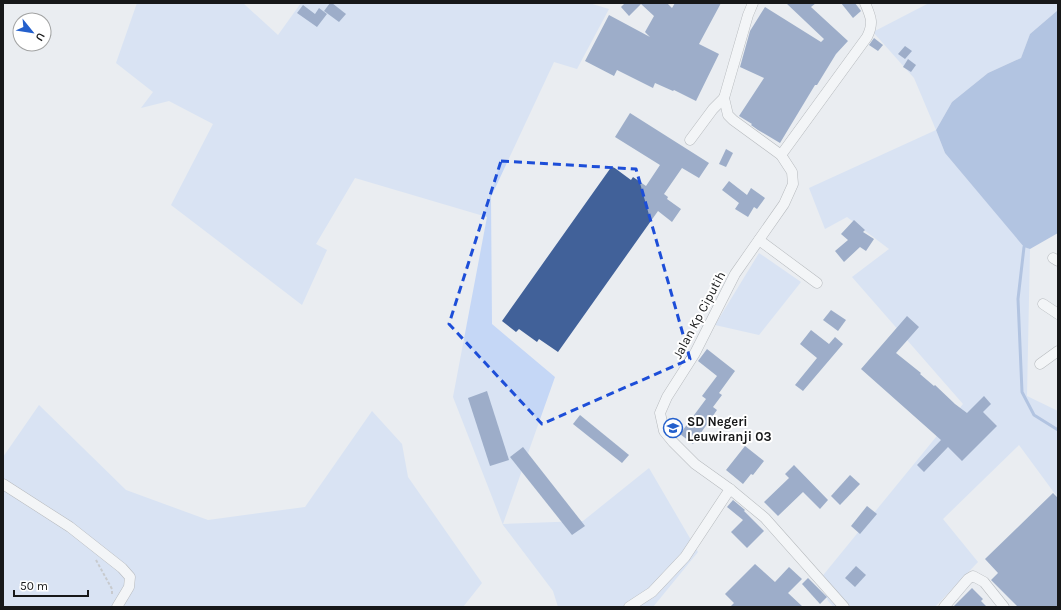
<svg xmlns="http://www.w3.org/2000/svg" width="1061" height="610" font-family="Karla,sans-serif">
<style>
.green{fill:#c5d7f6}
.water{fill:#7092ce}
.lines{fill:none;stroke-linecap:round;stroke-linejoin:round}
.stream{stroke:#7092ce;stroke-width:3}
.building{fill:#416199}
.minor-casing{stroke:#7a7d81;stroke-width:11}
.path{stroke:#9fa1a4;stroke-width:2;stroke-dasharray:3 2;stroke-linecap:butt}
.minor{stroke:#fff;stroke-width:10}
.marked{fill:none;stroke:#1d4ed8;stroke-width:3;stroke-dasharray:8 5;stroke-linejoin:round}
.labels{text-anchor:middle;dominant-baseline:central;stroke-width:4;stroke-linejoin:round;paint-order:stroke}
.street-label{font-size:13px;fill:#171819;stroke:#fff}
.poi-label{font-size:13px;font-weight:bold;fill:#171819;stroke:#fff;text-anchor:start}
</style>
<rect width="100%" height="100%" fill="#eaedf1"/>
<g class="green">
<polygon points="137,3 243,3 278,35 301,3 589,3 609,9 577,69 554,62 491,197 492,324 555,377 503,524 583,521 649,468 698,552 653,607 558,607 553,591 503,525 453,397 487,217 355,178 316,244 327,250 302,305 171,205 213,124 169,101 141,108 153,92 116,63"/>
<polygon points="929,3 1058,3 1058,10 1030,34 1021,58 988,73 952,102 936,130 945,153 1024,246 1030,249 1027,396 1058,411 1058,498 1019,445 943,519 978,562 935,607 834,607 828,601 820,579 963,404 852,277 889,249 847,217 825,229 809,188 936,130 914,78 873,32"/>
<polygon points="759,253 801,282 759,335 715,325"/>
<polygon points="39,405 126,490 208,520 305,507 372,411 402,444 408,477 482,583 463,607 3,607 3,457"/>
</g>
<polygon class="water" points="1058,10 1058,233 1030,249 1024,247 945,153 936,130 952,102 988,73 1021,58 1030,34"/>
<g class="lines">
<polyline class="stream" points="1024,247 1018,299 1022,392 1034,415 1058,430"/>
</g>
<g class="building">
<polygon points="330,3 332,3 346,14 339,22 324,11"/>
<polygon points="625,3 667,3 672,8 675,3 721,3 699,44 719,54 696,101 674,90 673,91 655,83 653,88 617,70 614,76 585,61 609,15 650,37 645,32 654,16 641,4 629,16 621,7"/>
<polygon points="786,3 816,3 811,7 848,41 836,54 817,85 815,85 780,143 758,130 751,125 752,124 739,116 764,78 740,67 750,31 765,7 821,42 824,39"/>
<polygon points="841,3 855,3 861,11 853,18"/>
<polygon points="303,5 315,14 319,8 327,14 317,27 297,13"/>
<polygon points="874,38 883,45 878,51 869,45"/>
<polygon points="905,46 912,51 905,59 898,54"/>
<polygon points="908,59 916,65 911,72 903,67"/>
<polygon points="630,113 709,163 699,178 682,168 664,194 668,197 667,199 681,209 672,222 658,211 558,352 539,339 537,342 519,329 516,332 502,321 612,166 631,180 633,177 646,186 660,165 615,137"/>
<polygon points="726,149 733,153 726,167 719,164"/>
<polygon points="729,181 747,195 751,188 765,198 757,209 754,207 748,217 735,209 739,203 722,190"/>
<polygon points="854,220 865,230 863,232 874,239 866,251 860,247 844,262 835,251 848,240 841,234"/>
<polygon points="831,310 846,320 838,331 823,320"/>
<polygon points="907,316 919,327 896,353 921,373 920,374 934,386 935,385 955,404 967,413 984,396 991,404 983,412 997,426 962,461 948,447 924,472 917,465 941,440 861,369"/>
<polygon points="811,330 829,344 835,337 843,344 803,391 795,385 817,358 800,344"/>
<polygon points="707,349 735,371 719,393 722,395 713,407 717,410 693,444 680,434 706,399 702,396 717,376 698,361"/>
<polygon points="487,391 509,460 490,466 468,398"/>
<polygon points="580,415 629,455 622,463 573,424"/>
<polygon points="745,446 764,461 753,475 751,474 743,484 726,470"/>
<polygon points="523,447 585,526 572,535 510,457"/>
<polygon points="794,465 828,500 820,509 803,492 778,516 764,502 789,478 785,474"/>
<polygon points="850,475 860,484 840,505 831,496"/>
<polygon points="1053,493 1058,498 1058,607 1018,607 991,580 998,573 985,559"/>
<polygon points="733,500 745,510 744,511 764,531 747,548 731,532 743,520 727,507"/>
<polygon points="867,506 877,514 860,534 851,526"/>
<polygon points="755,564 775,582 789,567 802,579 788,593 803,607 730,607 734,603 725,594"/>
<polygon points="856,566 866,575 855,587 845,578"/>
<polygon points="808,578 827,597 820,604 802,584"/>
<polygon points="972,588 983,599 981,601 987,607 953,607"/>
</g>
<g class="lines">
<defs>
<g id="minor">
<polyline points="753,3 748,15 724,98 728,115 733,120 781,155 792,172 793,184 784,204 735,274 695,353 667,397 660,413 664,431 673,442 695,464 730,489 765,518 844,607"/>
<polyline points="690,140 713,109 724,98"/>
<path d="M781,155L867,37C874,23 871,17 865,3"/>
<polyline points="759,240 817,283"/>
<polyline points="1053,258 1058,261"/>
<polyline points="1043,304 1058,314"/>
<polyline points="1040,364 1058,351"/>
<polyline points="3,484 70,527 122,568 130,577 129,587 117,607"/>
<polyline points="629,607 652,592 685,557 730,489"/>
<polyline points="944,607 968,579 973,576 984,582 1004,607"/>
</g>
</defs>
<use href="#minor" class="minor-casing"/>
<polyline class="path" points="96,560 112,589 112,596"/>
<use href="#minor" class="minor"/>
</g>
<path d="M0 0H1061V610H0ZM501,161L636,169L690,359L542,424L449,324Z" fill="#eaedf1" fill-opacity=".55" fill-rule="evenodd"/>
<path class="marked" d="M501,161L636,169L690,359L542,424L449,324Z"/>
<defs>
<symbol id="school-ring" viewBox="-11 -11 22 22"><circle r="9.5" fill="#fff" stroke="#2460cc" stroke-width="1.5"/><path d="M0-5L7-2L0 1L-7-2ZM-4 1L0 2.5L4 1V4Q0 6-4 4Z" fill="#2460cc"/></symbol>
</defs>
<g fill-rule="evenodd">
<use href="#school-ring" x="662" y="417" width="22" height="22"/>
</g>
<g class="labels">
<g class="street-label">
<text transform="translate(699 315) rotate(-62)">Jalan Kp Ciputih</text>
</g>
<g class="poi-label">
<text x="687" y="421">SD Negeri<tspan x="687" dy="15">Leuwiranji 03</tspan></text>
</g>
</g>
<rect width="1061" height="610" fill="none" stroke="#171819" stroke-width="8"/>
<g transform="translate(32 32) rotate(120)"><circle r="19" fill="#ffffff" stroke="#a2a3a3"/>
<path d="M0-3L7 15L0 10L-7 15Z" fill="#2460cc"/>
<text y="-6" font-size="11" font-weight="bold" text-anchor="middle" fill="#171819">U</text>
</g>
<path d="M14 590v6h74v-6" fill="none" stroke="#171819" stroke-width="2"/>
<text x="20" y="590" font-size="12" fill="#171819" stroke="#ffffff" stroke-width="3" paint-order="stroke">50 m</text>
</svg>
